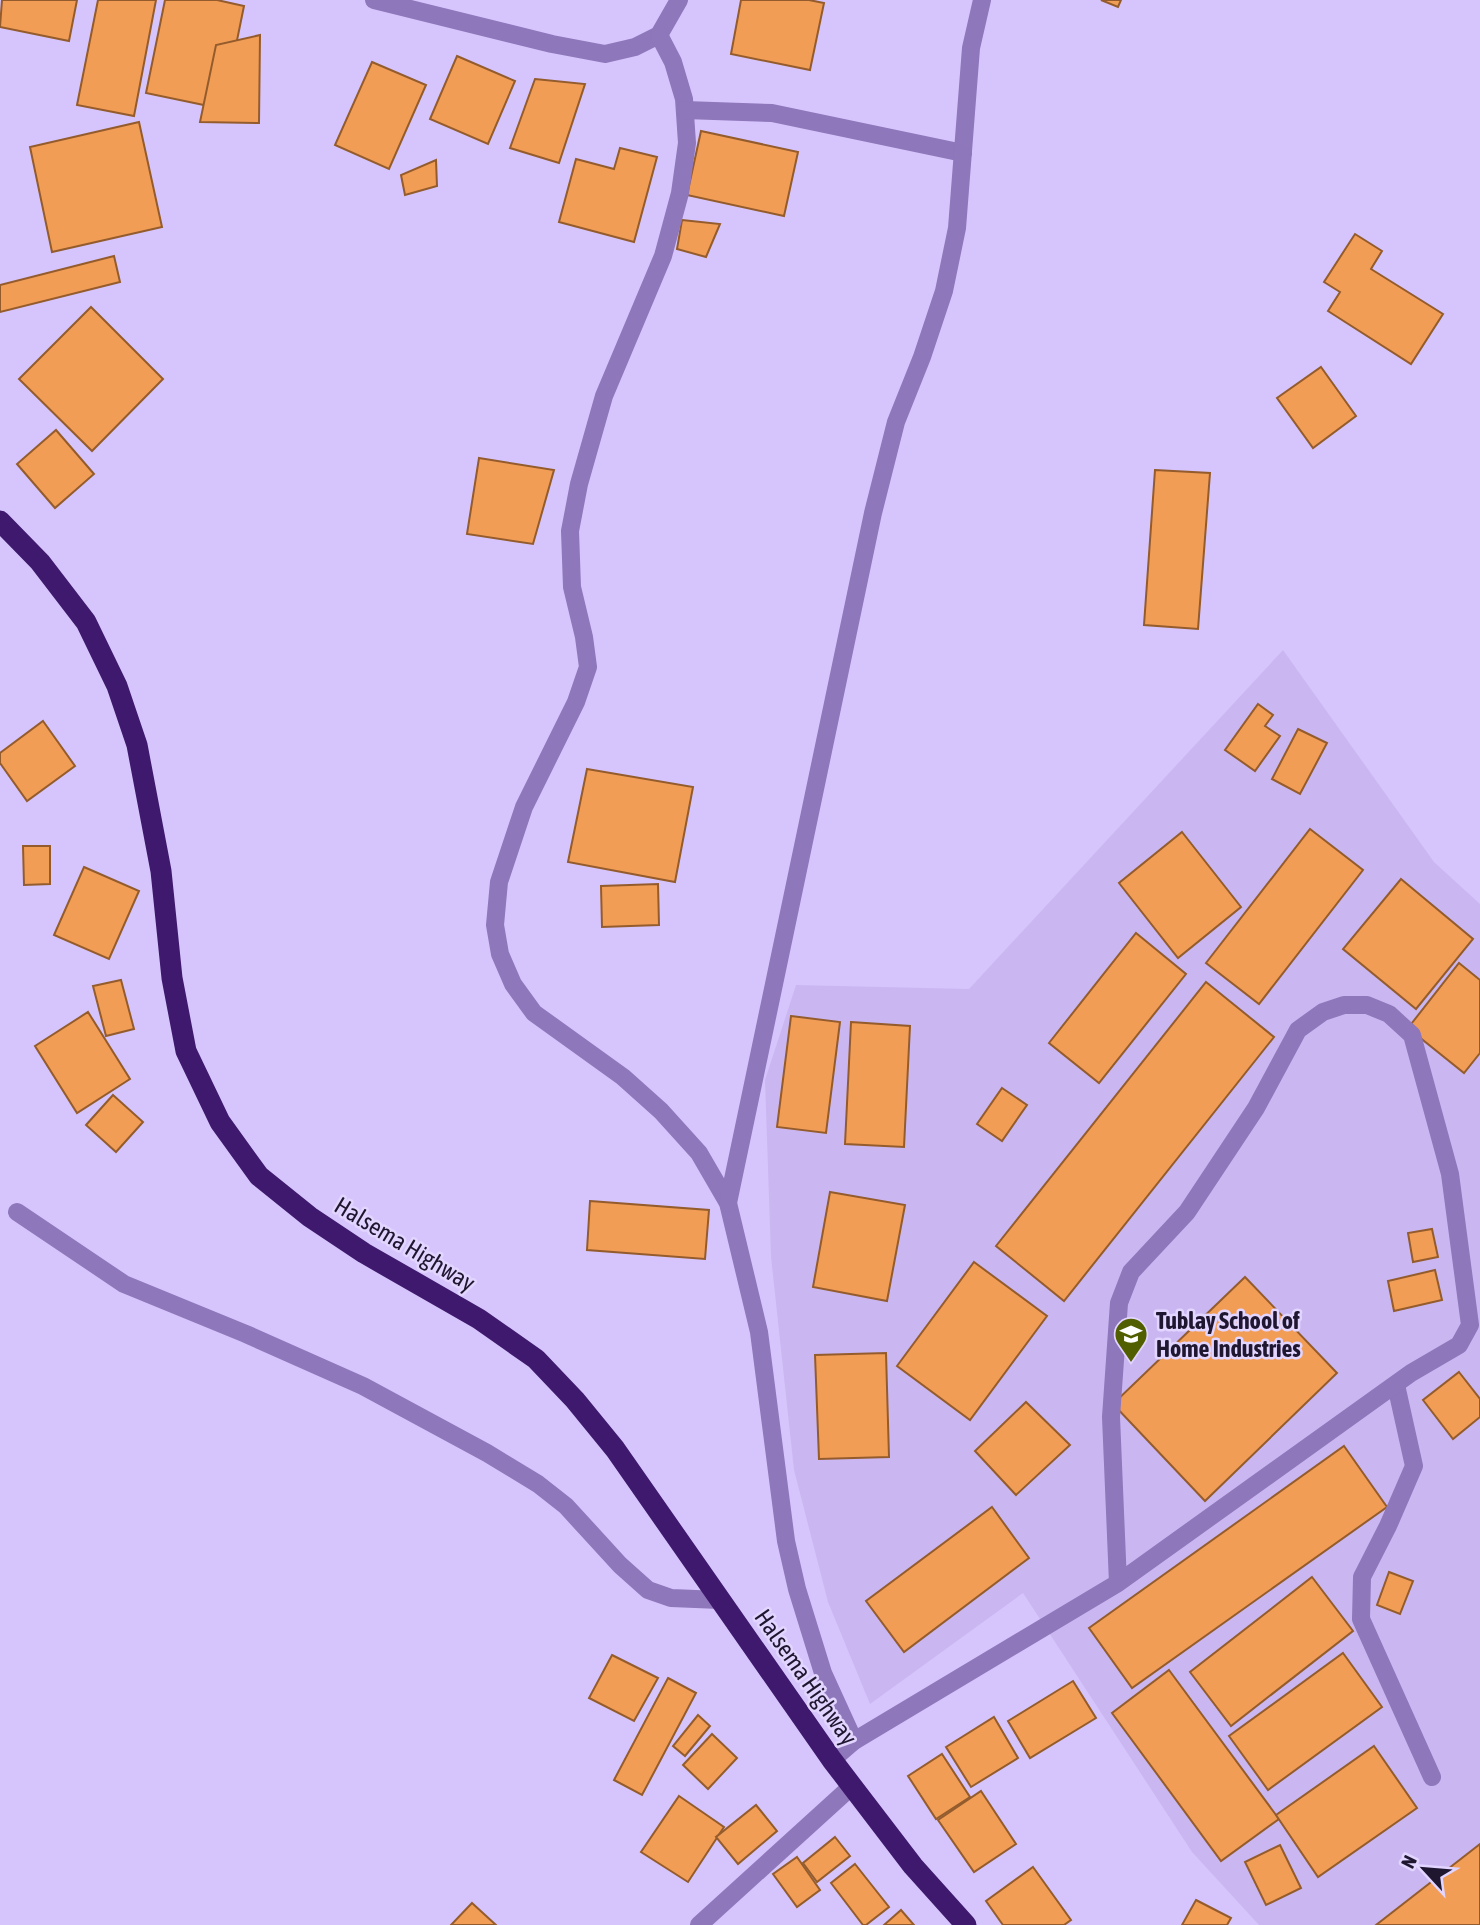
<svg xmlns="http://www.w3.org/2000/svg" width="1480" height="1925" font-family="'Asap Condensed',sans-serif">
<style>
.built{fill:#cab7f2}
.building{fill:#f29d56;stroke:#945c2c;stroke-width:2}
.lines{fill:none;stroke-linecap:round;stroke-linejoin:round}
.minor{stroke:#8e77ba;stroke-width:18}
.highway{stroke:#3f196d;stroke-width:21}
.labels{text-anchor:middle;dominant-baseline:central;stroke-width:5;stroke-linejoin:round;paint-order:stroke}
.street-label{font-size:24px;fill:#1f162f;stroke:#e2d5ff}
.poi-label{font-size:24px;font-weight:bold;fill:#1f162f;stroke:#e2d5ff;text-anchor:start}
</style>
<rect width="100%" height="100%" fill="#d6c5fc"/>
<polygon class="built" points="1283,650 1434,862 1480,904 1480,1925 1259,1925 1192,1852 1023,1593 870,1704 828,1602 794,1470 771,1257 765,1080 796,985 969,989"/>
<g class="building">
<polygon points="2,0 77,0 69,41 0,27"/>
<polygon points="98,0 156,0 134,116 77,105"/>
<polygon points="165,0 217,0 244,6 223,109 146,93"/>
<polygon points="741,0 809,0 824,3 810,70 731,54"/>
<polygon points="1101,0 1121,0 1118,7"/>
<polygon points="260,35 259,123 200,122 216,45"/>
<polygon points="457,56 515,81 488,144 430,119"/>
<polygon points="372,62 426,85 389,169 335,145"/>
<polygon points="535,79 585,84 559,163 510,148"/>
<polygon points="139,122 162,227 52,252 30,147"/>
<polygon points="701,131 798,152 784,216 687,195"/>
<polygon points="620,148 657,157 634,242 559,222 576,159 614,169"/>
<polygon points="436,160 437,186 405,195 401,175"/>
<polygon points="682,220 720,224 706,257 677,249"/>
<polygon points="1355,234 1382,251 1371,269 1443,314 1411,364 1328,311 1340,292 1324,282"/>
<polygon points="114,256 120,282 0,312 0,285"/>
<polygon points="91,307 163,379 92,451 19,379"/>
<polygon points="1321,367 1356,416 1313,448 1277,398"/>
<polygon points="56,430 94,474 55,508 17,464"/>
<polygon points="479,458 554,470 533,544 467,534"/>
<polygon points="1155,470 1210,473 1198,629 1144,625"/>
<polygon points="1258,704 1273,715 1265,726 1280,736 1255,771 1225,750"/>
<polygon points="43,721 75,766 27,801 0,763 0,753"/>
<polygon points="1298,729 1327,743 1300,794 1272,779"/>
<polygon points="587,769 693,787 675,882 568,862"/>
<polygon points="1310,829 1363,870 1259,1004 1206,963"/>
<polygon points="1182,832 1241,907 1178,958 1119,883"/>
<polygon points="23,846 50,846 50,884 24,885"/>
<polygon points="84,867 139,891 109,959 54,935"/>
<polygon points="1401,879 1473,939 1416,1009 1343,949"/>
<polygon points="658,884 659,925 602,927 601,886"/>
<polygon points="1136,933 1186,974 1099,1083 1049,1043"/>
<polygon points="1459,963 1480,980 1480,1053 1464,1073 1408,1028"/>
<polygon points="121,980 134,1029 106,1036 93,986"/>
<polygon points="1206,982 1274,1037 1064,1301 996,1246"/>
<polygon points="88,1012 130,1079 77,1113 35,1046"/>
<polygon points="791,1016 840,1022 826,1133 777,1127"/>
<polygon points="851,1022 910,1026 904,1147 845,1144"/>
<polygon points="1002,1088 1027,1105 1002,1141 977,1124"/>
<polygon points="113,1095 143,1122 116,1152 86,1125"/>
<polygon points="830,1192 905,1205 887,1301 813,1287"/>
<polygon points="590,1201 709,1210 705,1259 587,1250"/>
<polygon points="1432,1229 1438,1257 1413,1262 1408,1233"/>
<polygon points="974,1262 1047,1316 970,1420 897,1366"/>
<polygon points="1435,1270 1442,1300 1394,1311 1388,1281"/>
<polygon points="1245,1277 1337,1373 1205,1501 1113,1404"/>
<polygon points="886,1353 889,1457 819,1459 815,1355"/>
<polygon points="1459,1372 1480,1399 1480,1417 1453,1439 1423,1400"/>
<polygon points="1026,1402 1070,1445 1016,1495 975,1451"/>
<polygon points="1344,1446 1387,1507 1132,1688 1089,1628"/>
<polygon points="992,1507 1029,1558 904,1652 866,1601"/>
<polygon points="1389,1572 1413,1581 1400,1614 1377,1605"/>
<polygon points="1312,1577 1353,1631 1231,1726 1190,1672"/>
<polygon points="1343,1653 1382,1707 1268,1790 1229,1736"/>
<polygon points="612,1655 658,1678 634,1721 589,1698"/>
<polygon points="1169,1670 1279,1819 1221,1861 1112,1713"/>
<polygon points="668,1678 696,1693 642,1795 614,1780"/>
<polygon points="1073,1681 1096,1718 1030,1758 1008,1721"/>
<polygon points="698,1715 710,1726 685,1756 673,1746"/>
<polygon points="994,1717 1018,1758 971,1787 946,1747"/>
<polygon points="712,1734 737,1758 708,1789 683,1765"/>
<polygon points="1374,1746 1417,1808 1318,1877 1276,1815"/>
<polygon points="942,1754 970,1797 936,1819 908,1776"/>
<polygon points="981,1791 1016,1844 974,1872 938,1820"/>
<polygon points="679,1796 724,1827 688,1882 641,1852"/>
<polygon points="756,1805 777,1831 738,1864 716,1837"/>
<polygon points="835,1837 850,1856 817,1882 803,1863"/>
<polygon points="1480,1844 1480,1925 1376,1925"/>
<polygon points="1280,1845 1301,1888 1266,1905 1245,1862"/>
<polygon points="797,1857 820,1890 797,1907 773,1874"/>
<polygon points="855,1864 889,1907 866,1925 863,1925 831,1883"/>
<polygon points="1033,1867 1071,1920 1064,1925 1003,1925 986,1901"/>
<polygon points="1196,1900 1231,1918 1227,1925 1182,1925"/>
<polygon points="472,1903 496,1925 451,1925"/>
<polygon points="901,1910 914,1925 884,1925"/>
</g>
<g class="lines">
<g class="minor">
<polyline points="374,0 552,44 605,54 635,47 659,35 679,0"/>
<polyline points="659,35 673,62 684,99 687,143 680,193 663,256 604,396 579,484 570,531 572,587 584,637 588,667 576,702 524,807 499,882 495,925 500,954 513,984 534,1013 623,1077 661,1111 699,1153 728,1203 759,1332 786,1541 797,1589 823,1673 854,1741"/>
<polyline points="685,110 772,113 963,153"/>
<polyline points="728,1203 873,513 896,422 922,357 944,291 957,228 971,48 982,0"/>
<polyline points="17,1212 124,1284 246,1334 363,1386 487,1453 538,1484 566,1506 620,1565 648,1590 671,1598 720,1600"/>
<polyline points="1396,1385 1414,1466 1388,1526 1362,1577 1361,1619 1432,1777"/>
<polyline points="832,1760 854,1741 1118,1583 1411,1373 1459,1345 1470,1325 1450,1174 1412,1035 1389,1014 1367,1005 1344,1005 1323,1012 1298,1030 1256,1108 1187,1212 1131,1272 1119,1303 1111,1417 1118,1583"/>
<polyline points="699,1925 852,1786"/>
</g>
<polyline class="highway" points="0,521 40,562 86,622 117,686 137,745 161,871 172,978 186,1051 220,1122 259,1176 310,1217 364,1253 479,1319 536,1359 575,1400 615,1449 832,1760 913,1866 966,1925"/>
</g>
<defs>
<symbol id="school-pin" viewBox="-11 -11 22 30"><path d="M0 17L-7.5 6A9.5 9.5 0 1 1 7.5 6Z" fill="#515f00" stroke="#e2d5ff"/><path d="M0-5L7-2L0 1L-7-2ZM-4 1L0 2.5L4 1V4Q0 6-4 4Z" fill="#fff"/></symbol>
</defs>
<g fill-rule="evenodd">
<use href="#school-pin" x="1112" y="1315" width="38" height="52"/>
</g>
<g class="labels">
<g class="street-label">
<text transform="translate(405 1244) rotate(31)">Halsema Highway</text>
<text transform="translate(806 1677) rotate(55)">Halsema Highway</text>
</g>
<g class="poi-label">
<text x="1156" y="1320">Tublay School of<tspan x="1156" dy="28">Home Industries</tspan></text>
</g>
</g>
<g transform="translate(1424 1869) rotate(296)" stroke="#e2d5ff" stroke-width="5" paint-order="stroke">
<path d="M0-5L12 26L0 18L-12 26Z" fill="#1f162f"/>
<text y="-10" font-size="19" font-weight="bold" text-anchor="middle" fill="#1f162f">N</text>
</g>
</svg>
